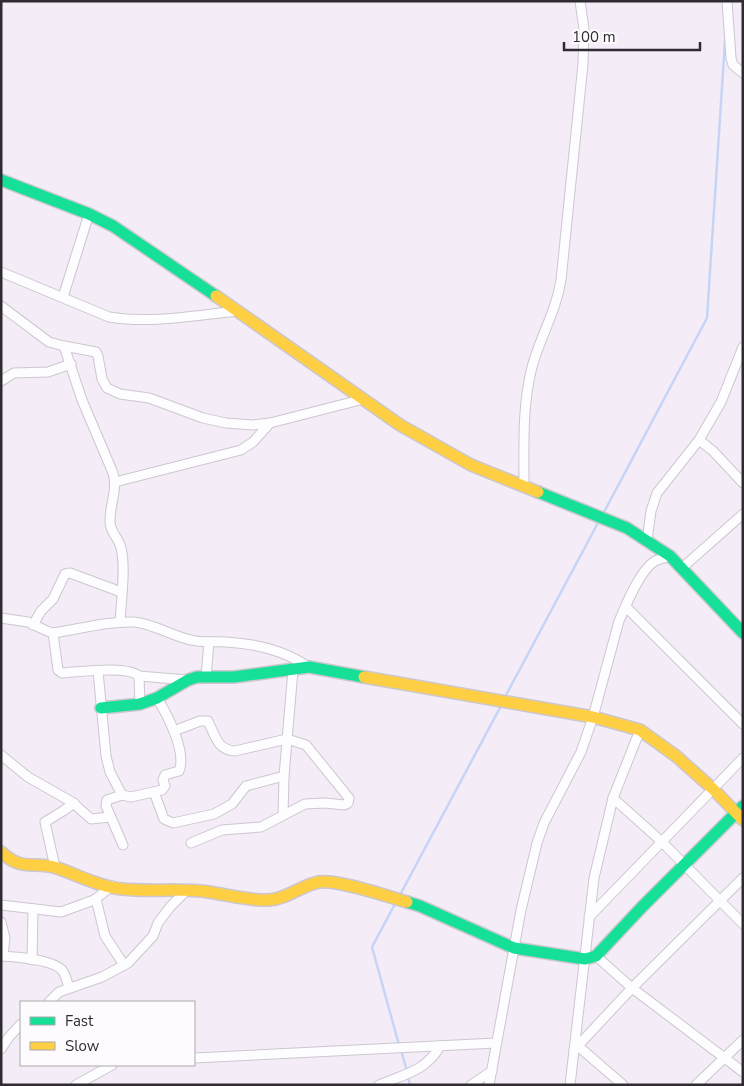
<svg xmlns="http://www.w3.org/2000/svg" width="744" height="1086" font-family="'Nunito Sans',sans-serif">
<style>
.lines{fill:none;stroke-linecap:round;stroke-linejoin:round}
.stream{stroke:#c6d4f6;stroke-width:2.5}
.street-casing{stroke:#ccc7cf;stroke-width:11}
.fast-casing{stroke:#ccc7cf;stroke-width:14}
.slow-casing{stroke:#ccc7cf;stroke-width:14}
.street{stroke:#fdfcfe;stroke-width:9}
.fast{stroke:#16e098;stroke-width:11}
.slow{stroke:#ffcf43;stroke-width:11}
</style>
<rect width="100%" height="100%" fill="#f4edf7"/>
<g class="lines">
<g class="stream">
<polyline points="603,514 707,318 725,41"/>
<polyline points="505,697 599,521"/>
<polyline points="400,895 502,704"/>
<polyline points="396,902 372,947 399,1045"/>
<polyline points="401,1050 407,1071"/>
<polyline points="408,1077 410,1085"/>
</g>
<defs>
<g id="street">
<polyline points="727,1 731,58 733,65 743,73"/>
<path d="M1,272L109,317C152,324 196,315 239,311"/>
<polyline points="63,297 89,214"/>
<polyline points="1,306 49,342 64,346 96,352 98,356 102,379 107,388 120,394 149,398 203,418 226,423 253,425 270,423 364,399"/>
<path d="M64,346L82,400L113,473C118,491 109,506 110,523C111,533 119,539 121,548C126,567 121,602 120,622"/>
<polyline points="1,381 14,373 48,372 71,364"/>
<polyline points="699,440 713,451 743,483"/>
<polyline points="115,482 241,450 253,442 270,423"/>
<path d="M524,486C524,447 522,406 532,367C540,337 556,312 561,280L583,64L584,29L580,1"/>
<polyline points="647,541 651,511 657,493 699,440 721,402 743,347"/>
<polyline points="682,568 743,514"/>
<polyline points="626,607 743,724"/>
<path d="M1,618L28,622L47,631L53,633C80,629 107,621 133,622C152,623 172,636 191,640C203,643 215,641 226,642C257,644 283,650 309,667"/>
<polyline points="33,625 41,611 53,599 65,574 70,573 121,592"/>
<path d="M53,633L58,670L62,673C79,672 127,665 139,676L188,680"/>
<polyline points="98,671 106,756 110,772 122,795"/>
<polyline points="139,676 140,704"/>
<polyline points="206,677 209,642"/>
<path d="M174,731L200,721H208C215,735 217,750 235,751L287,739L306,745L349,798L348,803L344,805L325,803L305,804L261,827L222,830L191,843"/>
<polyline points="1,755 28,777 72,802 91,819 110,817"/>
<polyline points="154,792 164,819 173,823 214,814 232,804 246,786 284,776"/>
<polyline points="613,798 661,841 743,924"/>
<polyline points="283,814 284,776 293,670"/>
<path d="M123,845L106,806L107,800L122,795L131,797L162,790L165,786L163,780L165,775L179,771C187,752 167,714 157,698"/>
<polyline points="55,867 45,822 63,811 74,803"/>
<polyline points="96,899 105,936 124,965"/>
<polyline points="1,905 61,912 94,900 112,886"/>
<polyline points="589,917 743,758"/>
<polyline points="1,922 5,938 3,956"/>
<path d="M1,956C17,957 51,959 62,970C66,975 67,982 69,988"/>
<polyline points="596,956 632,988 743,1072"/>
<polyline points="32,960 33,909"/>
<polyline points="49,1002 59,992 102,977 128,963 153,936 158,923 170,907 187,890"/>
<polyline points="578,1046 623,1085"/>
<polyline points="1,1049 9,1037 21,1024"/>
<polyline points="574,1050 632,988 743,878"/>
<polyline points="194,1058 496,1043"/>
<polyline points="76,1085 112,1065"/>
<path d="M379,1085C405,1074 426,1071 440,1046"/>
<polyline points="471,1085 492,1071"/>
<path d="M489,1085L521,910L537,843L544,823L581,752L593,717L619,621C626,605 640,570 655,561C659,559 666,558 670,556"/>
<polyline points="570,1085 594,878 613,798 640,730"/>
<polyline points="696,1085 743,1040"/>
</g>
<g id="fast">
<polyline points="1,180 89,214 113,226 216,296"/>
<polyline points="538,492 627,528 670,556 743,633"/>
<polyline points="101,708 140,704 157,698 188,680 197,677 234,677 309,667 364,677"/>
<polyline points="407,902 420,906 514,948 585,959 596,956 641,908 743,806"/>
</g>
<g id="slow">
<polyline points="216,296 400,425 471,465 538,492"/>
<polyline points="364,677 593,717 640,730 676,756 713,789 743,820"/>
<path d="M1,852C24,873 33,860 57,868C78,875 100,887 122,889C150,892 182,888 209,892C228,895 249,901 269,900C287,899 302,885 319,882C337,879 387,896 407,902"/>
</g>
</defs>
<use href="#street" class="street-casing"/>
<use href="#fast" class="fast-casing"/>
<use href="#slow" class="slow-casing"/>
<use href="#street" class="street"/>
<use href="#fast" class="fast"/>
<use href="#slow" class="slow"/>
</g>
<rect width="744" height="1086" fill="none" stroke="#2f2b31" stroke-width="5"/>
<rect x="20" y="1001" width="175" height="65" fill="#fdfbfe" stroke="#aba8ac"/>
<rect x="30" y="1017" width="25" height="8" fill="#16e098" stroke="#aba8ac"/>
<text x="65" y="1026" font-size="15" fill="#2f2b31">Fast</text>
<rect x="30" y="1042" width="25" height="8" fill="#ffcf43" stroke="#aba8ac"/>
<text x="65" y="1051" font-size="15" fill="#2f2b31">Slow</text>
<path d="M564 42v8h136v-8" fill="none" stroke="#2f2b31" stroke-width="2.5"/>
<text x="572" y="42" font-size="15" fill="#2f2b31" stroke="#fdfbfe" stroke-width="4" paint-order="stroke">100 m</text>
</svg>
